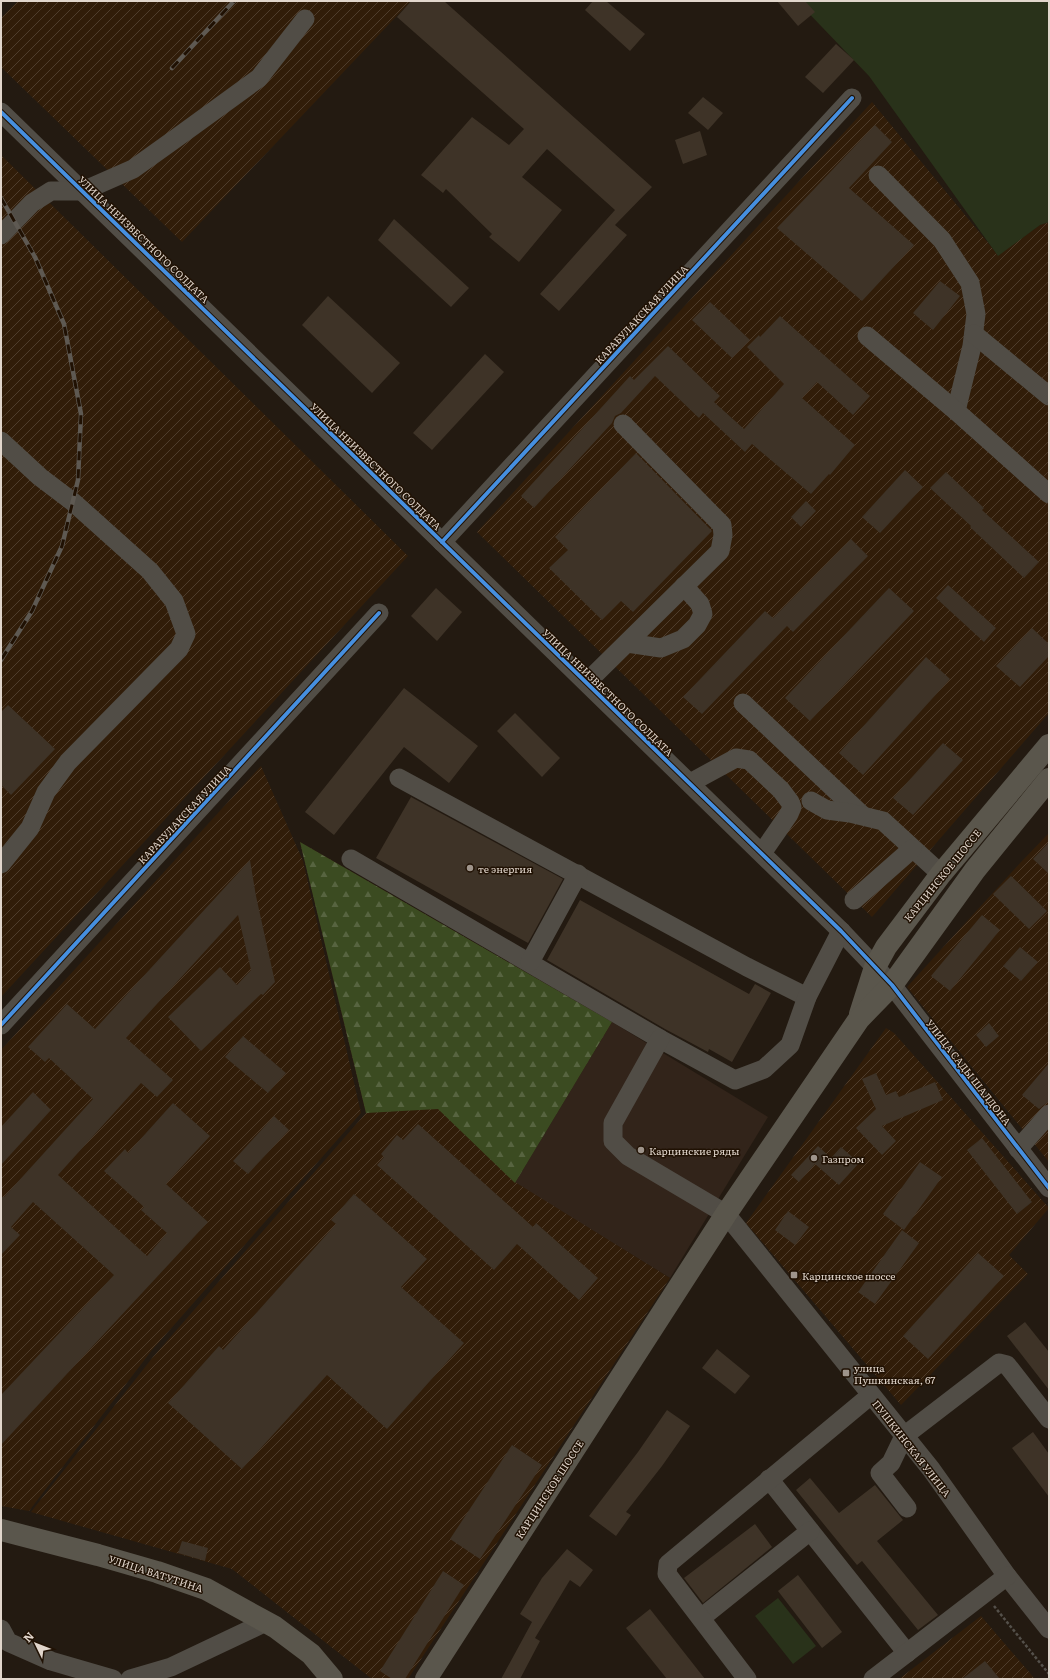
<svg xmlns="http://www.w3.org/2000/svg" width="1050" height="1680" font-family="Literata,serif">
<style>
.commercial{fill:#32241a}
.industrial{fill:url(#industrial-furrows)}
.grass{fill:#29321a}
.forest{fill:url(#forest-firs)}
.building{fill:#3e3327}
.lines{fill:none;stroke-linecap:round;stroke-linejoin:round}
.path{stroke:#54504a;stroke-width:2.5;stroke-dasharray:3 2;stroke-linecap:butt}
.minor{stroke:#514d46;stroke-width:19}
.major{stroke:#5a564c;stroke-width:22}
.rail-casing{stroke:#5e5952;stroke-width:4.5}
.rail{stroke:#201103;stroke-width:3;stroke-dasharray:9;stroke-linecap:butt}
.cycleway-casing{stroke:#201103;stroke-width:6}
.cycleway{stroke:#468fdf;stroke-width:4}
.poi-dot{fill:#9e948b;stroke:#201103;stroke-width:1.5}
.labels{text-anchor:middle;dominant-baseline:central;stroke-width:3;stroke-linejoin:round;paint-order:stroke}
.street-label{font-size:10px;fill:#e1d6cc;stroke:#201103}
.poi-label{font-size:10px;fill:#e1d6cc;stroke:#201103;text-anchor:start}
</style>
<defs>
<pattern id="industrial-furrows" width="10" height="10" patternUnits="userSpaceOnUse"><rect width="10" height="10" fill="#311d09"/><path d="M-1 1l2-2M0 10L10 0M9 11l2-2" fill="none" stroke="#4f3d2c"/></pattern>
<pattern id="forest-firs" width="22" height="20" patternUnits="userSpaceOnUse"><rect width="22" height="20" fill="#3b4b21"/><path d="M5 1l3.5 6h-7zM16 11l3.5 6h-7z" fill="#576440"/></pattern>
</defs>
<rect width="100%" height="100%" fill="#231a11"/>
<polygon class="commercial" points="612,1022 768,1117 670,1278 515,1183"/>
<g class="industrial">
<polygon points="18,1 411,1 182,242 1,67 1,18"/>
<polygon points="872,102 998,255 1040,225 1049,222 1049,713 872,917 477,532"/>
<polygon points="1,155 408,556 1,997"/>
<polygon points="261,766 303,861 361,1113 152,1350 29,1511 1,1506 1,1050"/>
<polygon points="1049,833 1049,1162 907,987 1021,862"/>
<polygon points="300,842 612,1022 515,1182 670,1278 408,1679 372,1679 232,1569 31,1512 153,1357 366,1113"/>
<polygon points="886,1028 894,1033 1049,1208 1009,1255 1028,1274 901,1405 746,1223"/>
<polygon points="981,1616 1035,1679 899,1679"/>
</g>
<g class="grass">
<polygon points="797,1 1049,1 1049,222 1040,225 998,256 869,76"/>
<polygon points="778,1598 816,1646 793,1664 755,1616"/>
</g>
<polygon class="forest" points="300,842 612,1022 515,1183 438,1109 366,1113"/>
<g class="building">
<polygon points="411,1 444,1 652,187 615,225 627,235 559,311 540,294 615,210 547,149 522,177 562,210 519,262 489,237 492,234 446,189 443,193 421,175 472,117 509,145 524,129 397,17"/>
<polygon points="593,1 606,1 645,34 630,51 585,10"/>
<polygon points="777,1 805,1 815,12 798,26"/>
<polygon points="836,44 854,60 823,93 805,77"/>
<polygon points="703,97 723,113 708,130 688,113"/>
<polygon points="875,125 892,142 849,188 914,245 862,301 777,228"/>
<polygon points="700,131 707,155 683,164 675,140"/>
<polygon points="394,219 469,288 451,307 378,240"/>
<polygon points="940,281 960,296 933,330 913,313"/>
<polygon points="328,296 400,363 372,393 302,325"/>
<polygon points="710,302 750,340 732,358 692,320"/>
<polygon points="780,316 870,396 853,415 817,382 802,398 855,445 830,475 829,474 811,494 752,444 745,452 703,413 699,418 655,376 621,413 615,416 612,423 534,508 521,496 630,376 634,380 668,346 720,396 714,402 744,429 784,384 747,347 759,335 760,337"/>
<polygon points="485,354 504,372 432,450 413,433"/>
<polygon points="636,453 712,531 633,612 621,601 602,620 549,568 568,550 555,537"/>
<polygon points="905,470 923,487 880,533 862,517"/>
<polygon points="946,472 984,508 982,510 1039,562 1024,578 970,527 971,526 930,488"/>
<polygon points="806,501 816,511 801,527 791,517"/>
<polygon points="851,539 868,556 793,632 787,626 702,714 683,697 765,611 773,618"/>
<polygon points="948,585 996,628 984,642 936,598"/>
<polygon points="436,588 462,612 437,641 411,616"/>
<polygon points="889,588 914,611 810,721 785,698"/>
<polygon points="1032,628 1049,644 1049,656 1020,687 996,666"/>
<polygon points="926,657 950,679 863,775 839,753"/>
<polygon points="404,688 478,746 449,783 404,747 334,835 305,812"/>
<polygon points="8,705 55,749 11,795 1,785 1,712"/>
<polygon points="515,713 560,758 542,777 497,731"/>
<polygon points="943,743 963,760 913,815 893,798"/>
<polygon points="411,797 563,879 528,943 376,858"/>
<polygon points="1049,842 1049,874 1033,859"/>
<polygon points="250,860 256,896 275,982 263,995 261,994 201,1051 168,1017 220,967 237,985 251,970 238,915 126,1038 173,1080 157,1097 141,1083 58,1175 147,1256 167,1233 141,1210 144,1207 104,1171 125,1149 128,1153 173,1103 210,1136 166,1184 208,1222 1,1445 1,1395 114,1275 33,1202 11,1227 20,1235 1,1255 1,1197 4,1197 93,1099 49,1058 45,1062 28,1047 67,1004 95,1029"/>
<polygon points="1011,876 1047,911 1029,929 993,894"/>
<polygon points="580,900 749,994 755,984 771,993 732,1062 709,1049 708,1052 665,1029 547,960"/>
<polygon points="982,915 1000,930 950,991 931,976"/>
<polygon points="1020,947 1038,962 1021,981 1003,966"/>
<polygon points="989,1023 999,1036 986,1047 976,1035"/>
<polygon points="243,1036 286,1073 268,1093 225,1057"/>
<polygon points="1049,1063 1049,1101 1039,1109 1022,1095"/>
<polygon points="876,1073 886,1095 896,1091 899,1097 935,1082 943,1100 882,1126 896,1141 882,1155 856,1128 876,1109 862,1079"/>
<polygon points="33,1092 51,1110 1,1165 1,1127"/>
<polygon points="274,1116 289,1130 248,1174 233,1161"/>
<polygon points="418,1124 533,1227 536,1223 598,1278 579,1300 517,1244 494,1270 377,1165 384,1157 381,1154 397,1135 403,1140"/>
<polygon points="982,1138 1032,1202 1017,1214 967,1150"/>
<polygon points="818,1146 831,1158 841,1147 859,1163 839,1185 815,1164 799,1182 791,1175"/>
<polygon points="920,1162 942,1177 904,1230 883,1214"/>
<polygon points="354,1194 427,1259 401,1287 464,1343 387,1429 327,1375 242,1469 168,1403 219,1346 223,1350 336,1224 331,1220"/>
<polygon points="788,1211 809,1227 795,1245 775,1230"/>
<polygon points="902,1230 919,1243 875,1304 858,1292"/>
<polygon points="978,1253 1004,1276 928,1359 903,1336"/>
<polygon points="1025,1322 1049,1352 1049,1390 1007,1336"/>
<polygon points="717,1349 750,1376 735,1394 702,1368"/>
<polygon points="667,1410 690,1426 662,1466 626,1512 631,1515 616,1536 589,1516 638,1452"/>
<polygon points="1033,1432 1049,1454 1049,1497 1012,1448"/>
<polygon points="512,1445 542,1465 480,1559 450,1539"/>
<polygon points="810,1478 839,1513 875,1485 903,1520 877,1541 938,1615 918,1630 862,1561 857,1565 796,1490"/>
<polygon points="755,1524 772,1547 703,1603 684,1578"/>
<polygon points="182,1541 208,1548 205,1561 178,1553"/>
<polygon points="567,1549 593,1570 580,1587 570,1580 535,1638 540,1641 520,1679 501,1679 532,1622 520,1614 542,1578"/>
<polygon points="443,1571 464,1585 405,1679 392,1679 380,1671"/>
<polygon points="798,1575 842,1632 822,1648 778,1591"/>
<polygon points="650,1609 705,1679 667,1679 626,1628"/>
<polygon points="985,1661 1000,1679 962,1679"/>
</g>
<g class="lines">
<polyline class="path" points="994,1606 1049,1674"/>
<g class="minor">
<polyline points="1,112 841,931 892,985 1049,1188"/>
<polyline points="878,175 942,240 970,283 976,314 972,346 956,411"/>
<polyline points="1,235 32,203 51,191 83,191 133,169 175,139 259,78 305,19"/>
<polyline points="974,334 1049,396"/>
<polyline points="867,336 956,411 1049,494"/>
<polyline points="1,441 40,477 73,502 150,571 174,601 186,634 179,649 68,762 46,792 30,828 1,864"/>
<polyline points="442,542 852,98"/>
<polyline points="627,643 661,648 683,639 697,625 703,614 700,604 684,586"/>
<polyline points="587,682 720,551 723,535 722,525 623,424"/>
<polyline points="743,703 862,815"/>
<polyline points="399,778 747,967 807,997"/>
<polyline points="690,783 736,758 749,760 781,790 790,802 792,807 789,814 762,853"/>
<polyline points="811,801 827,810 850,813 883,821 941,874"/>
<polyline points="351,859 660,1039 735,1080 764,1069 790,1045 807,997 841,931"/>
<polyline points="854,900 912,849"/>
<polyline points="530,962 578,874"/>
<polyline points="1,1025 379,613"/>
<polyline points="660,1039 613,1123 613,1141 628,1156 726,1214 931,1469 1007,1576 1049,1629"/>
<polyline points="1018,1149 1049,1114"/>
<polyline points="769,1479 907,1653"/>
<polyline points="907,1508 880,1473 891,1463 904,1436 999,1363 1007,1365 1049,1419"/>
<polyline points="701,1618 810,1531"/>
<polyline points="1,1629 8,1642 51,1661 113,1679"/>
<polyline points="130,1679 171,1667 266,1622"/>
<polyline points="747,1679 667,1574 668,1564 871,1395"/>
<polyline points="873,1679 1007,1576"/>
</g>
<g class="major">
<polyline points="860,1014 875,967 886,947 941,874 1049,745"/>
<polyline points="1,1530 98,1555 157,1572 206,1589 275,1627 311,1654 332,1679"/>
<polyline points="426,1679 726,1214 859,1019 892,985 975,870 1049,779"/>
</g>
<defs>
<g id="rail">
<polyline points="172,68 234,1"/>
<polyline points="1,198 35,257 64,324 81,414 78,480 62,546 32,611 1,660"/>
</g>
</defs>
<use href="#rail" class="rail-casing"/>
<use href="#rail" class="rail"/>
<defs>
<g id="cycleway">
<polyline points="1,112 841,931 892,985 1049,1188"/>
<polyline points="442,542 852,98"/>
<polyline points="1,1025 379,613"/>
</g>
</defs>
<use href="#cycleway" class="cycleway-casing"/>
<use href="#cycleway" class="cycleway"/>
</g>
<g class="poi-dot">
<circle cx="470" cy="868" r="4"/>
<circle cx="641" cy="1150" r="4"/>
<circle cx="814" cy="1158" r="4"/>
<rect x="790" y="1271" width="8" height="8" rx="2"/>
<rect x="842" y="1369" width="8" height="8" rx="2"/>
</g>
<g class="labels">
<g class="street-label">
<text transform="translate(144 239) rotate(44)">УЛИЦА НЕИЗВЕСТНОГО СОЛДАТА</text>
<text transform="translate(641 314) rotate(-47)">КАРАБУЛАКСКАЯ УЛИЦА</text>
<text transform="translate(376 466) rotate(44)">УЛИЦА НЕИЗВЕСТНОГО СОЛДАТА</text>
<text transform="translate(608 692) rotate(44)">УЛИЦА НЕИЗВЕСТНОГО СОЛДАТА</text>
<text transform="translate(184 814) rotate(-47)">КАРАБУЛАКСКАЯ УЛИЦА</text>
<text transform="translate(942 875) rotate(-51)">КАРЦИНСКОЕ ШОССЕ</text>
<text transform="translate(969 1072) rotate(52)">УЛИЦА САДЫ ШАЛДОНА</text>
<text transform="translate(912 1448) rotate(52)">ПУШКИНСКАЯ УЛИЦА</text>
<text transform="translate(549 1489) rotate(-57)">КАРЦИНСКОЕ ШОССЕ</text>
<text transform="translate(156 1573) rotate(18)">УЛИЦА ВАТУТИНА</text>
</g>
<g class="poi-label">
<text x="478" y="868">те энергия</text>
<text x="649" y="1150">Карцинские ряды</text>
<text x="822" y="1158">Газпром</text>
<text x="802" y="1275">Карцинское шоссе</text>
<text x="854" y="1367">улица<tspan x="854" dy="12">Пушкинская, 67</tspan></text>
</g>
</g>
<rect width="1050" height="1680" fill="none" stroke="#e1d6cc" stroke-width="4"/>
<g transform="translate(36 1644) rotate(313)" stroke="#201103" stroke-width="3" paint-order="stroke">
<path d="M0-3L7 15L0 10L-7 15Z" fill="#e1d6cc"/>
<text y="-6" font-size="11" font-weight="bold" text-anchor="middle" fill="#e1d6cc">N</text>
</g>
</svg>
